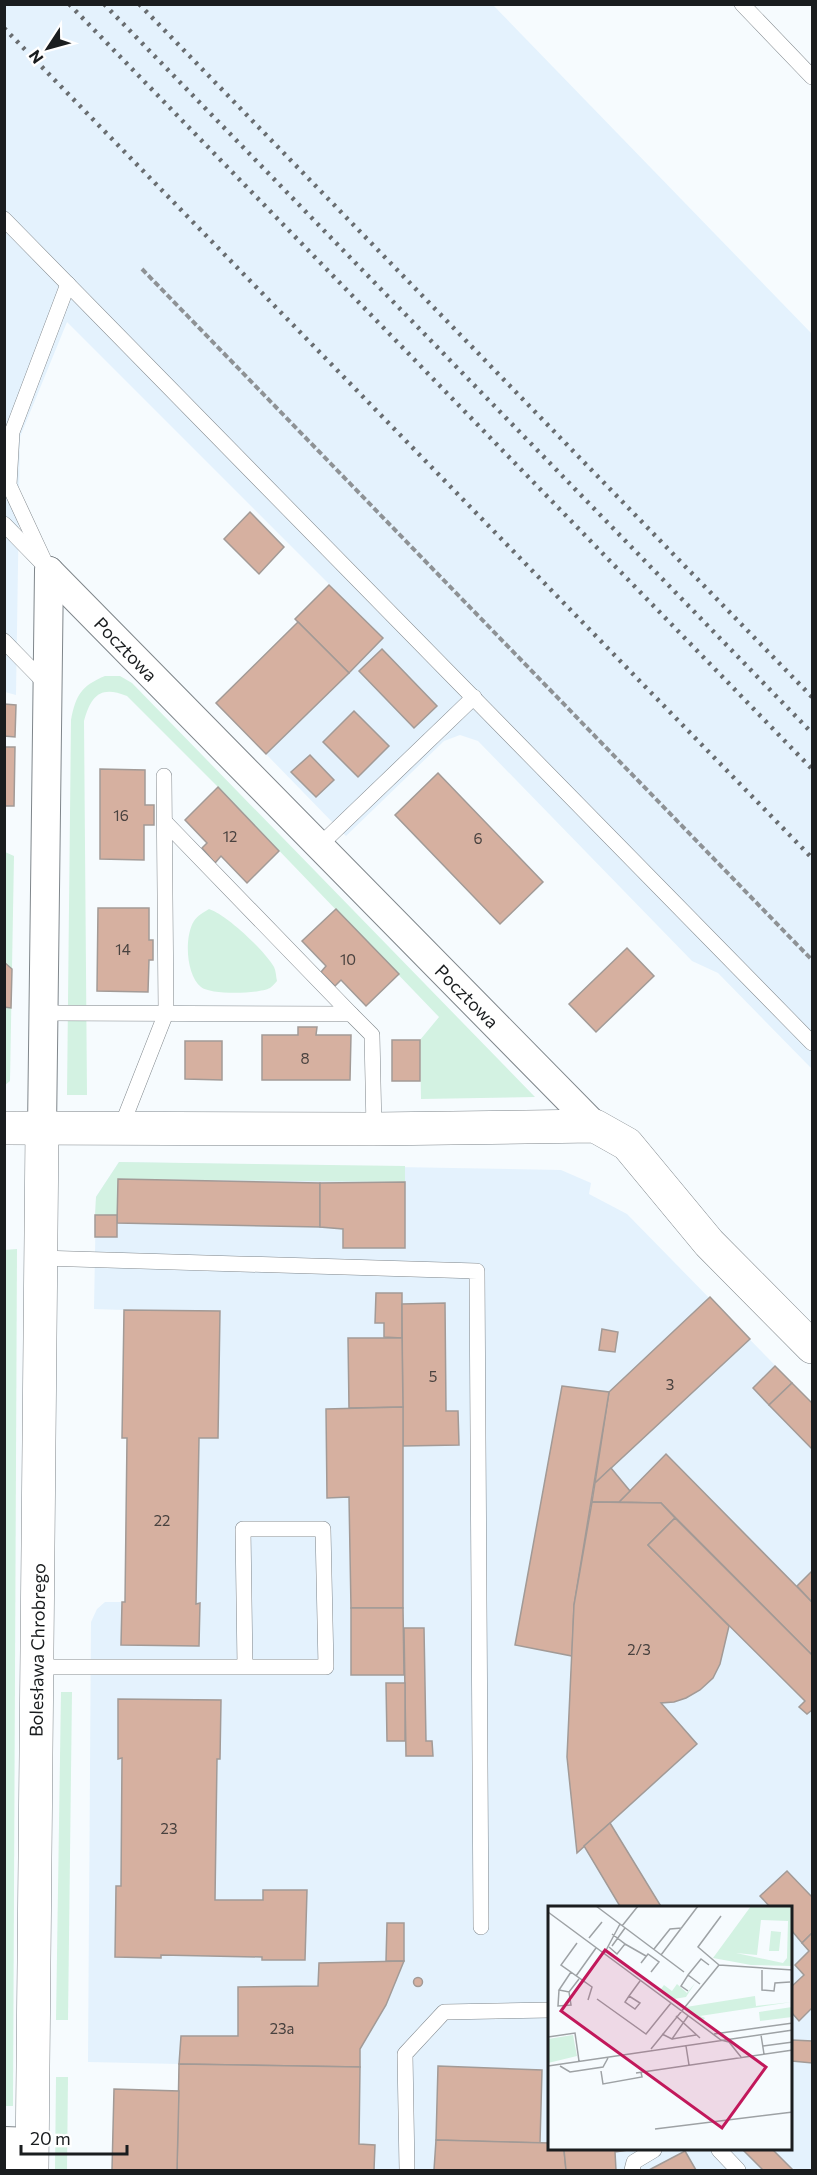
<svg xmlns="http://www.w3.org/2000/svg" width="817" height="2175" font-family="Commissioner,sans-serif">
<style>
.built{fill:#e4f2fd;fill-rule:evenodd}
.green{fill:#d3f2e2}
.building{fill:#d6b0a0;stroke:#a29a96;stroke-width:1.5}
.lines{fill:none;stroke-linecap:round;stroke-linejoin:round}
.service-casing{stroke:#7f868b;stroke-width:16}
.minor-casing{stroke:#7f868b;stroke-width:30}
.tertiary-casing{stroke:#7f868b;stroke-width:34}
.path{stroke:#8e9295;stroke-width:4;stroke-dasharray:6 3;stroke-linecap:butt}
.service{stroke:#fff;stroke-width:15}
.minor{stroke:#fff;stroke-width:28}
.tertiary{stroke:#fff;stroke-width:33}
.rail{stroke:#696d70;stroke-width:4.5;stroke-dasharray:3 6;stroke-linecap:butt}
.labels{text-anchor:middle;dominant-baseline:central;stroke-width:5;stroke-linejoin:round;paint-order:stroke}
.number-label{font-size:15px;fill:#49423f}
.street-label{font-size:18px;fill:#1a1d1f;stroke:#fff}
.inset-road{fill:none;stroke:#9ea2a5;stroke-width:1.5}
.view{fill:#c2185b;fill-opacity:0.15;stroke:#c2185b;stroke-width:3}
.inset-edge{fill:none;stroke:#1a1d1f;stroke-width:3}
</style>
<rect width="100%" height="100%" fill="#f6fbfe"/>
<g class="built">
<polygon points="4,5 493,5 812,334 812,1069 718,973 692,961 478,741 460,735 444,741 346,836 338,828 266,754 383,638 67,322 20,437 16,695 5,692"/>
<path d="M119,1162L561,1170L591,1183L589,1194L627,1214L812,1403V2170H177L179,2064L88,2062L91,1622L97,1609L105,1602H125L127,1439L122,1438L124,1310L94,1309L96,1197ZM550,1908H792V2150H550Z"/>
</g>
<g class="green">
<path d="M105,676H120L132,683L535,1097L421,1099L420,1040L439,1017L218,787L127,696C100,685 91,696 84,721L87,1095H67L71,720C76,695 81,686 105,676Z"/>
<polygon points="5,852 14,856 10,1081 5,1085"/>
<path d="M209,909C227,915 264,950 274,967C276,971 276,977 277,981C275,983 273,986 270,988C259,994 210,995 201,987C186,975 184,937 194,921C197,916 204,912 209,909Z"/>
<polygon points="119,1162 405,1166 405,1182 118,1179 117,1215 95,1215 96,1197"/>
<polygon points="17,1249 13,2106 4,2106 4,1250"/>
<polygon points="61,1692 72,1692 68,2020 56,2020"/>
<polygon points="56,2077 68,2077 67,2170 55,2170"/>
</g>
<g class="building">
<polygon points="250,512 284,547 259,574 224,539"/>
<polygon points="329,585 383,638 349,673 295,619"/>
<polygon points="298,622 349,673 266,754 216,703"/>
<polygon points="382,649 437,706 414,728 359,671"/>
<polygon points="4,704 16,705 15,737 4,736"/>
<polygon points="354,711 389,746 358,777 323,742"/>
<polygon points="4,747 15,747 14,806 4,806"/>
<polygon points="310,755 334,780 316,797 291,772"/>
<polygon points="100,769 145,770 145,805 154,805 154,825 144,825 144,860 100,859"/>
<polygon points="438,773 543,882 500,924 395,815"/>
<polygon points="218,787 279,851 247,883 221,856 215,863 202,848 207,843 185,820"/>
<polygon points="98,908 149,908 149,940 153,940 153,960 149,960 148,992 97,991"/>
<polygon points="336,909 399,974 366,1006 341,980 335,986 321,972 326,966 302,941"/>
<polygon points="627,948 654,976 596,1032 569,1004"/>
<polygon points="4,962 12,969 11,1008 4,1007"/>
<polygon points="298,1027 317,1027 316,1035 351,1035 350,1080 262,1080 262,1035 298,1035"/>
<rect x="392" y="1040" width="28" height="41"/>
<polygon points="185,1041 222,1041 222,1080 185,1079"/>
<polygon points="118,1179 320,1183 320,1227 117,1223"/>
<polygon points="405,1182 405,1248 343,1248 343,1229 320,1227 320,1183"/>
<rect x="95" y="1215" width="22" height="22"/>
<polygon points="376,1293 402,1293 402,1338 384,1337 384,1323 375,1323"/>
<polygon points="710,1297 750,1339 595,1483 609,1392"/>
<polygon points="445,1303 446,1411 458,1411 459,1445 403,1446 402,1304"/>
<polygon points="124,1310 220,1311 218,1438 199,1438 196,1604 200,1603 199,1646 121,1645 122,1602 125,1602 127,1438 122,1438"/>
<polygon points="602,1329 618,1332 615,1352 599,1350"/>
<polygon points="348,1338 402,1338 403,1407 349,1408"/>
<polygon points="775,1366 792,1383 769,1405 753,1388"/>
<polygon points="792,1383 812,1403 812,1449 769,1405"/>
<polygon points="562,1386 609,1392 574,1605 572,1656 515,1645"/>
<polygon points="403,1407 403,1608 351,1608 349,1497 327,1498 326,1409"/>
<polygon points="666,1454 812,1602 812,1655 661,1503 619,1502"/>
<polygon points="611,1468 630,1491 619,1502 592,1502 595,1483"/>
<polygon points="592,1502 661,1503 675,1518 648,1545 729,1626 720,1664 713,1678 700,1690 686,1698 674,1702 661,1703 697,1744 577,1853 567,1757 574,1605"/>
<polygon points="675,1518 812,1655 812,1710 807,1714 799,1707 805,1701 648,1545"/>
<polygon points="812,1571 812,1602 797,1586"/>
<polygon points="351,1608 403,1608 404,1675 351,1675"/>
<polygon points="404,1628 424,1628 426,1741 432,1741 433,1756 406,1756"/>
<polygon points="386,1683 405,1683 405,1741 387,1741"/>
<polygon points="118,1699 221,1700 220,1759 217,1759 215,1900 263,1900 263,1890 307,1890 305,1960 262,1960 262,1957 161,1955 161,1958 115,1957 116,1886 121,1886 122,1758 118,1759"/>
<polygon points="610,1823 662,1908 621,1908 584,1846"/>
<polygon points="787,1871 812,1897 812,1933 802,1943 792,1931 792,1908 771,1908 760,1896"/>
<polygon points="387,1923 404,1923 404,1961 386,1961"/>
<polygon points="812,1933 812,2008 799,2021 792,2013 792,1986 804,1975 795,1965 809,1951 802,1943"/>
<polygon points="404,1961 386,2005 360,2049 360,2067 179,2064 181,2036 238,2036 238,1987 318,1986 319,1963"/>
<circle cx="418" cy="1982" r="4.5"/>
<polygon points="792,2040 812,2041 812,2063 792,2061"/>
<polygon points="179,2064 360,2067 359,2144 375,2145 374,2170 177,2170"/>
<polygon points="438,2066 542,2070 540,2143 436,2140"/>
<polygon points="114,2089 179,2091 177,2170 112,2170"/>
<polygon points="436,2140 550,2143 550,2150 564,2150 566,2170 434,2170"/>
<polygon points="564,2150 628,2150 615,2152 616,2170 566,2170"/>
<polygon points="743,2150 773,2150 793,2170 763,2170"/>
<polygon points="685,2151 696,2170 649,2170"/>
</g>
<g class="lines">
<defs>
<g id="service">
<polyline points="742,4 812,77"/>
<polyline points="4,219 812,1043"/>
<polyline points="4,524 41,562"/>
<polyline points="49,571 9,485 12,432 68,284"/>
<polyline points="4,641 46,684"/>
<polyline points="165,822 351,1014"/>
<polyline points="319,846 474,697"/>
<polyline points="43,1013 351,1014 372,1035 374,1129"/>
<polyline points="120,1130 166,1013 164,776"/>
<polyline points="40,1258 477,1271 481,1927"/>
<polyline points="36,1667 326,1667 323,1529 243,1529 245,1667"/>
<polyline points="719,2150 738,2170"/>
<polyline points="407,2170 405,2054 444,2012 550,2010"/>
<polyline points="632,2170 634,2162 654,2150"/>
</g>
<g id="minor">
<polyline points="49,571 595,1126"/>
<polyline points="42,1130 49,571"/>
<polyline points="4,2141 32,2142"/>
<polyline points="4,2162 32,2162"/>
</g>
<g id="tertiary">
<polyline points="4,1128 374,1129 595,1126 627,1144 709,1243 812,1347"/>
<polyline points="32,2170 42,1130"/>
</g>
</defs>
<use href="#service" class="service-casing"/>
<use href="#minor" class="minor-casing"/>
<use href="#tertiary" class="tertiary-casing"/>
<polyline class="path" points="142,269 812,960"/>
<use href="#service" class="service"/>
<use href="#minor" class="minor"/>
<use href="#tertiary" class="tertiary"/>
<g class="rail">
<polyline points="69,4 812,769"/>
<polyline points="104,4 812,733"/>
<polyline points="139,4 812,697"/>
<polyline points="4,28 812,858"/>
</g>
</g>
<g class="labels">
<g class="number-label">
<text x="121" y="815">16</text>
<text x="230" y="836">12</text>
<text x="478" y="838">6</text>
<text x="123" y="949">14</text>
<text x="348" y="959">10</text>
<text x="305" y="1058">8</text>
<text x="433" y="1376">5</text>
<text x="670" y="1384">3</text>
<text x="162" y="1520">22</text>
<text x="639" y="1649">2/3</text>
<text x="169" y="1828">23</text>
<text x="282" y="2028">23a</text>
</g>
<g class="street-label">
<text transform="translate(126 649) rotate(46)">Pocztowa</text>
<text transform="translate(467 996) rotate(45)">Pocztowa</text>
<text transform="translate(37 1650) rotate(-89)">Bolesława Chrobrego</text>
</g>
</g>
<g transform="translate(548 1906)">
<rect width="244" height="244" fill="#f6fbfe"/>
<path d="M203,0H244V60L203,59L165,52ZM213,14L240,15L239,52L235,57L188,47L209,49ZM223,25L233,26L231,45H221ZM147,77L138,91L126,93L113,83L116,79L124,85L129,78L139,87ZM207,90L208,100L244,96L152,110L157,112L154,116L137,104L138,101ZM244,101V111L212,115L211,106ZM25,129L29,150L0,157V133Z" fill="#d3f2e2" fill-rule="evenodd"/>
<path class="inset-road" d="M48,0L136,66M0,6L173,134L181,136L193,151M74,20L90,0M41,32L54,16M29,37L13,59L44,81L40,94M77,38L98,50M64,40L77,22M61,41L69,48L77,38L64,28M106,43L122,23L134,22M56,48L72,18M113,49L150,0M93,57L100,48L111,56L103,66M171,59L245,64M171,59L150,41L173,10M214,64V84L226,85L227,77L242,76M23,66L11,84L21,86L31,73M140,69L153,53L161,59M28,70L48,42M11,84L10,100L23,99L21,86M140,85L133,80L140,69L152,78M81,90L92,97L87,103L77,96L81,90L92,75M49,93L98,128L123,97M128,110L152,132M114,128L124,133L140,110M166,128L245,117M213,129L216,148M0,131L27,127L31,155M124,133L148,129M138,140L141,159M215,140L245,136M103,143L171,59M0,160L245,124M12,160L22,166L55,161L60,152M53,165L55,178L94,171L93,166M88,167L245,144M107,223L245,206"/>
<path class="view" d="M57,44L218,161L174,222L13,105Z"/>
<rect width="244" height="244" class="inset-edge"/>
</g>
<rect width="817" height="2175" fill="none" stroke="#1a1d1f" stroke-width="12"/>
<g transform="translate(48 48) rotate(234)" stroke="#ffffff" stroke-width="4.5" paint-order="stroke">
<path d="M0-4.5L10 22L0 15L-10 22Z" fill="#1a1d1f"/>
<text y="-9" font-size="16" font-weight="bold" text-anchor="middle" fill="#1a1d1f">N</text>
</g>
<path d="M21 2145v9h106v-9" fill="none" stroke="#1a1d1f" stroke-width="3"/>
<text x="30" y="2145" font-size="18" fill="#1a1d1f" stroke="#ffffff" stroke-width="4.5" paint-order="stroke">20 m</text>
</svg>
